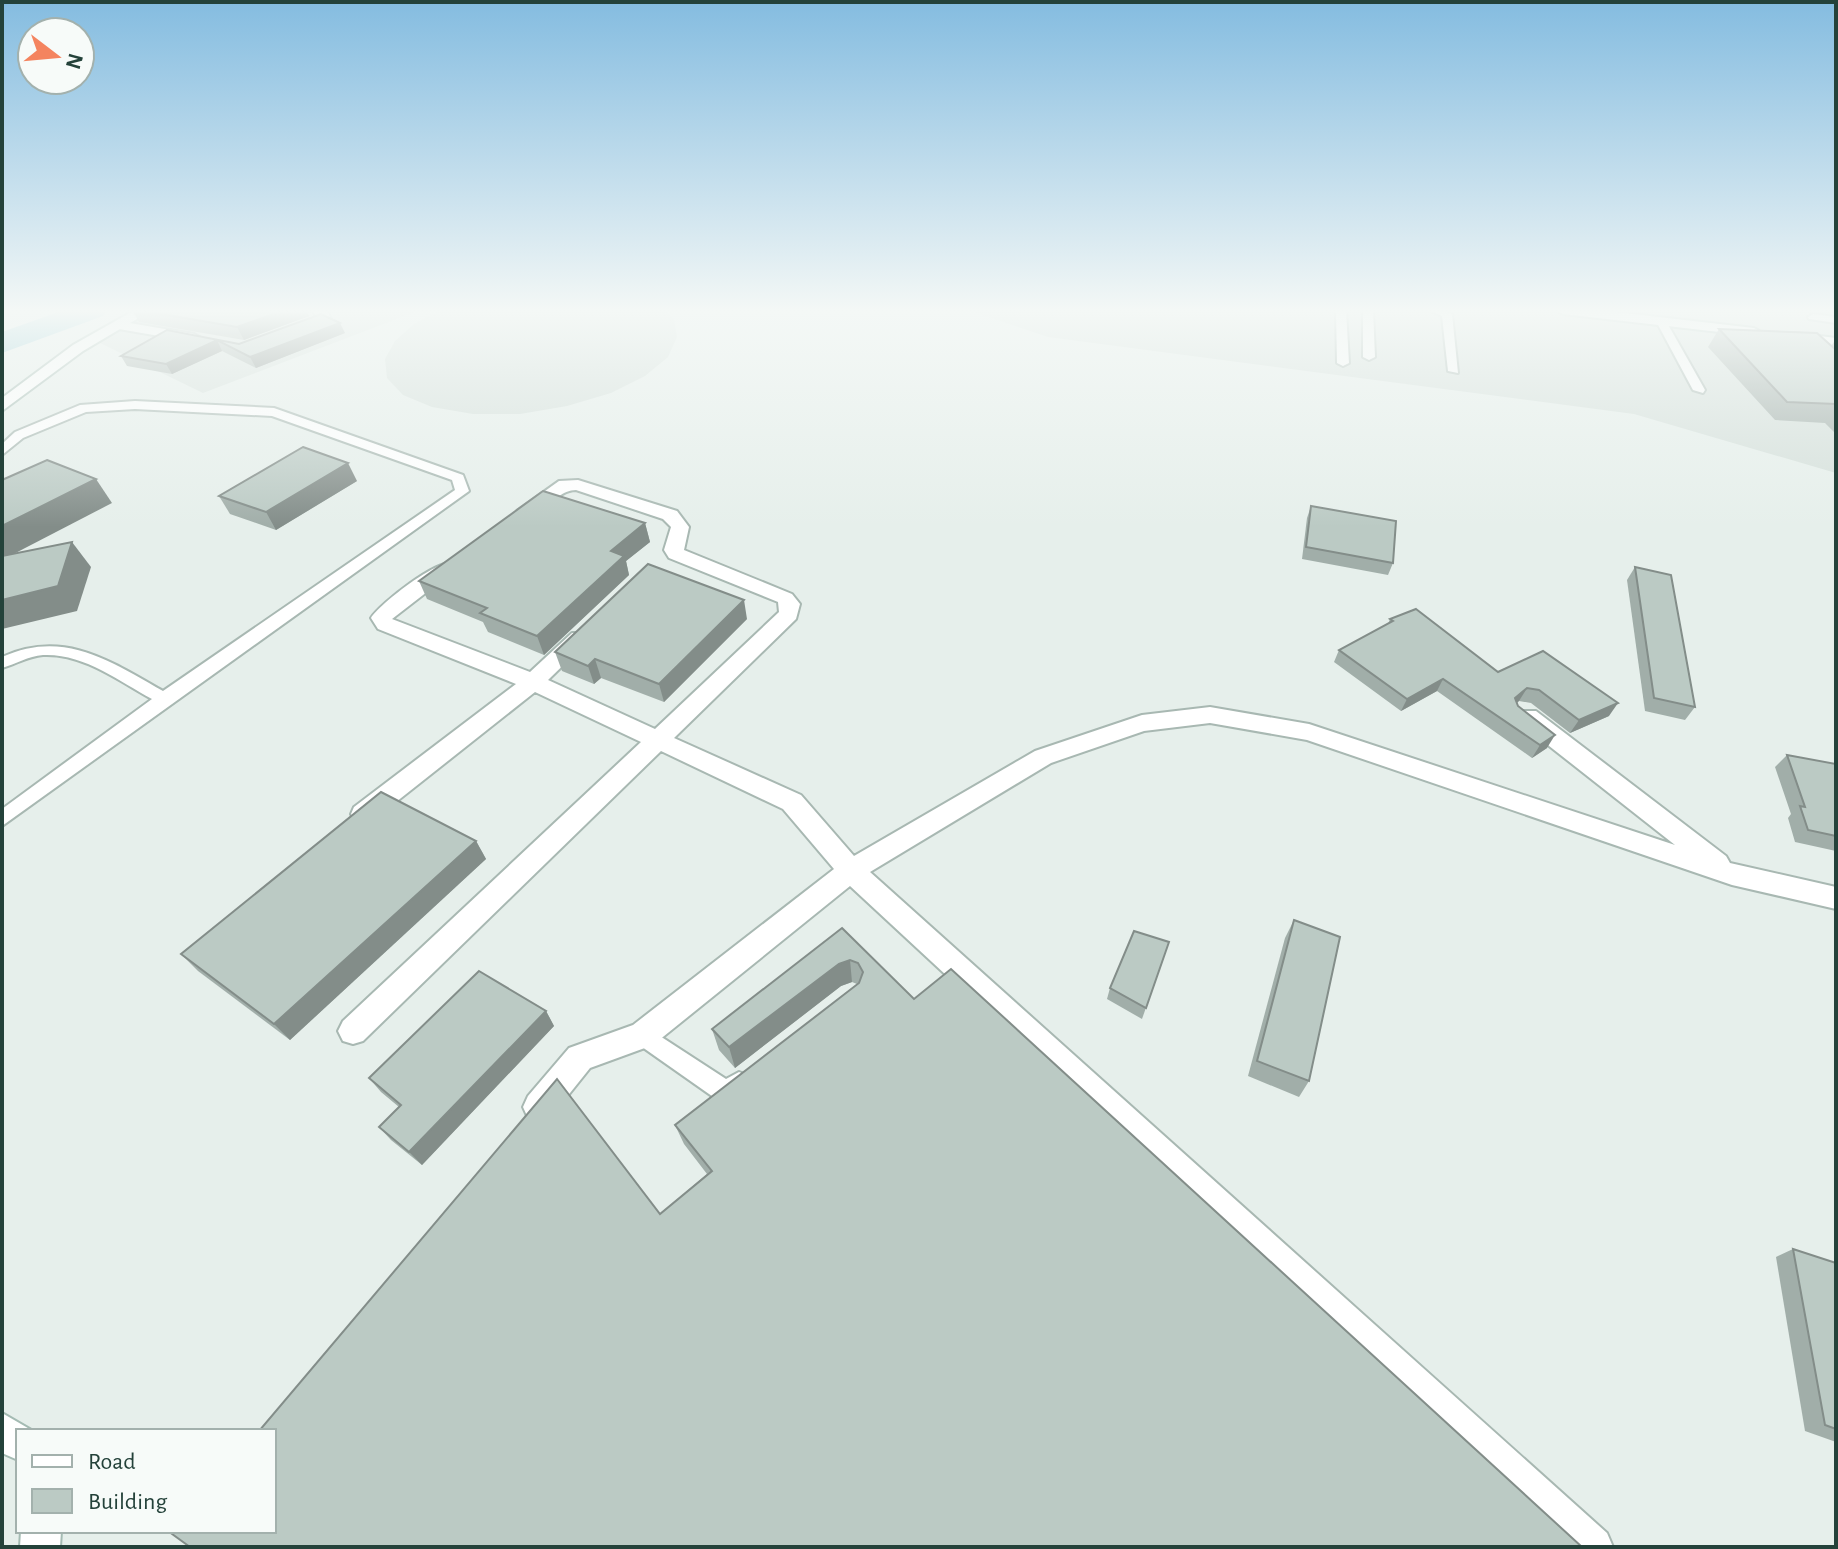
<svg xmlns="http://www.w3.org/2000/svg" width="1838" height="1549" font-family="'Alegreya Sans',sans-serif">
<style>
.built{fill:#d4dfda}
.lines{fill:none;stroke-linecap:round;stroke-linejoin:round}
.river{fill:#8ec9d4;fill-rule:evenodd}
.lane-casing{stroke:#a8b8b2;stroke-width:4}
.street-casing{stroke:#a8b8b2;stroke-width:4}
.secondary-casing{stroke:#a4bbb3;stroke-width:4}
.lane{fill:#fff;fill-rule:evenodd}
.street{fill:#fff;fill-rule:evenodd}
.secondary{fill:#fff;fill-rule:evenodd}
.wall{fill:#a1aea9}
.shaded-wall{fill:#838d89}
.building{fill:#bbcac4;stroke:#838d89;stroke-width:2}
</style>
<rect width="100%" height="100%" fill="#e6efeb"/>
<g class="built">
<polygon points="157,310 420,310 203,393 96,341"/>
<polygon points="440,310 665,310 674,319 677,337 668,357 645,376 611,393 567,406 520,414 473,414 432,407 403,395 387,378 385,359 395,341 414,324"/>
<polygon points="968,310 1836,310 1836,473 1634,414 1048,337"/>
</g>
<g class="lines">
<polygon class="river" points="64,310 107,310 103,316 2,353 2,332"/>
<defs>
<g id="lane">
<polygon points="1336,310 1346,310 1349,363 1343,366 1337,363"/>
<polygon points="1363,310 1373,310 1375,357 1369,360 1363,357"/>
<polygon points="1429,310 1444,310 1452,314 1458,373 1448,371 1442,316"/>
<polygon points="1813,314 1836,317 1836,323 1809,319 1808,317"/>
<polygon points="1661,318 1666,321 1705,390 1703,393 1693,390 1656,321"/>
<path d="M135,401L274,408L463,475L469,491L2,826V809L152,699C119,681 83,653 43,655C28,656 16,664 2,668V657C64,629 110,661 163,691L455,490L452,480L272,416L135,409L86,412L23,438L2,455V444L15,432L80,405Z"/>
<polygon points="643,1025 726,1079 739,1072 747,1075 750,1083 747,1091 727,1104 719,1101 635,1042 632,1035 635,1028"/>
</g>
<g id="street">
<polygon points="313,310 327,310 331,319 304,334 294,334 294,328 316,317"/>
<polygon points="118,321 194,334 201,338 194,342 113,328 111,325"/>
<path d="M578,480L677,511L689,527L684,550L792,594L800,604L796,619L674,738L801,795L854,856L1035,751L1142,715L1210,707L1309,724L1675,845L1520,723L1517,717L1520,711H1536L1726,856L1730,863L1836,887V909L1732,885L1307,740L1210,723L1144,731L1051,763L870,872L1607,1533L1613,1547H1563L850,886L653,1045L590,1068L550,1118L539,1122L528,1118L523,1107L528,1096L569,1048L633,1025L834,869L783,809L661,751L363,1041L353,1044L343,1041L338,1031L343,1021L641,742L535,692L372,821L363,824L354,821L351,814L354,807L516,684L378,629L371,618C381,603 437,559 454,563L457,567L454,571L392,619L530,672L572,633H586L590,638L586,643L548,680L655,729L779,612L778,602L669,558L664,550L671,527L663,519L576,490C555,490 542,520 520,515L517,511L559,481Z"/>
</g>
<g id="secondary">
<polygon points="135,310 152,310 83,351 2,411 2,398 73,345"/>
<polygon points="1556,310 1598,310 1754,328 1761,332 1754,336 1563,314"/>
<polygon points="1795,333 1836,338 1836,346 1790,340 1788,337"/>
<polygon points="2,1413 33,1431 18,1431 18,1460 2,1453"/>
<polygon points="21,1531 61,1531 60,1547 20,1547"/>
</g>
</defs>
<use href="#lane" class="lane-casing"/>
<use href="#street" class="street-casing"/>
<use href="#secondary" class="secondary-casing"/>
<use href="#lane" class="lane"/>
<use href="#street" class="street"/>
<use href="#secondary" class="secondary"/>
</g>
<g class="wall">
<polygon points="132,310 306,310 309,316 244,340 139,322"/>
<polygon points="1719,329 1831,346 1836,339 1836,434 1825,423 1775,420 1708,347"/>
<polygon points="167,330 239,344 345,333 256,368 222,351 172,374 127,366 121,356"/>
<polygon points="357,481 276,530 230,514 219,496"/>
<polygon points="1311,506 1393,563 1388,575 1302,559 1307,518"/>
<polygon points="645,523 650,542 626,561 629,575 544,655 488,632 483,622 427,599 419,581"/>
<polygon points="1635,567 1695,707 1685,720 1645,711 1627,580"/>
<polygon points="747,619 664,702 601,678 594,684 562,671 555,652"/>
<polygon points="1390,619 1498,672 1609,716 1570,733 1531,703 1519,701 1517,703 1518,706 1547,748 1532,758 1437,691 1401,711 1334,662 1339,650 1388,624"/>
<polygon points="1787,755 1836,764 1836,851 1795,842 1788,818 1791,814 1775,767"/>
<polygon points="476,841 486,859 290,1040 198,971 181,954"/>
<polygon points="1294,920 1309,1081 1299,1097 1248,1076 1285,938"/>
<polygon points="842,928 914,999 951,969 1582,1547 190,1547 168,1531 274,1531 274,1431 259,1431 557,1079 660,1214 707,1174 684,1144 675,1125 857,984 852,982 841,986 735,1068 719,1050 712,1029"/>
<polygon points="1169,942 1142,1019 1107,999 1110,988"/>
<polygon points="546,1011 554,1026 422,1165 391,1140 379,1127 399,1107 381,1092 369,1078"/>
<polygon points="1793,1249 1836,1263 1836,1442 1805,1431 1776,1257"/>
</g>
<g class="shaded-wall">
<polygon points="285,310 306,310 309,316 244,340 237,327"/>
<polygon points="340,323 345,333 256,368 250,357"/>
<polygon points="217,340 222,351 172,374 166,364"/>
<polygon points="348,463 357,481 276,530 266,512"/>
<polygon points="96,479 112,503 2,560 2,526"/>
<polygon points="645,523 650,542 626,561 629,575 544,655 537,636 611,551"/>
<polygon points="72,542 91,567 77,611 2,629 2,600"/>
<polygon points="744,600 747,619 664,702 659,684"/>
<polygon points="595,659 601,678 594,684 588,666"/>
<polygon points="1443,679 1437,691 1401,711 1407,699"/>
<polygon points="1527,688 1519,701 1507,710 1515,698"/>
<polygon points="1618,703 1609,716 1570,733 1579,720"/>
<polygon points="1555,735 1547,748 1532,758 1540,745"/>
<polygon points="476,841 486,859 290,1040 274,1024"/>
<polygon points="850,960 852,982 841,986 735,1068 729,1047 839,964"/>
<polygon points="546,1011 554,1026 422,1165 409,1152"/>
</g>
<g class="building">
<polygon points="138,310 285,310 237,327"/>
<polygon points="321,314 340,323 250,357 217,340 166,364 121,356 167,330 239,344"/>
<polygon points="1719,329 1817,333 1836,350 1836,404 1787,402"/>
<polygon points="303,447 348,463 266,512 219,496"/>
<polygon points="47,460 96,479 2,526 2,480"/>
<polygon points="543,491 645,523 611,551 624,556 537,636 480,613 487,608 419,581"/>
<polygon points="1311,506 1396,521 1393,563 1306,547"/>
<polygon points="72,542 58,586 2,600 2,556"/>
<polygon points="648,564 744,600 659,684 595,659 588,666 555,652"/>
<polygon points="1635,567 1671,575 1695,707 1654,698"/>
<polygon points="1416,609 1498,672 1543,651 1618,703 1579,720 1539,690 1527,688 1515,698 1518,706 1555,735 1540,745 1443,679 1407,699 1339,650 1393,621 1390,619"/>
<polygon points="1787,755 1836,764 1836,836 1808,830 1800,806 1805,807"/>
<polygon points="381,792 476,841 274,1024 181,954"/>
<polygon points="1294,920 1340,937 1309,1081 1257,1061"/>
<polygon points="842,928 914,999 951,969 1582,1547 190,1547 168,1531 274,1531 274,1431 259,1431 557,1079 660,1214 712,1171 675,1125 859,983 863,972 858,963 850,960 839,964 729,1047 712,1029"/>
<polygon points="1134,931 1169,942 1146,1008 1110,988"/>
<polygon points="479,971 546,1011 409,1152 379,1127 401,1105 369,1078"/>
<polygon points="1793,1249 1836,1263 1836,1429 1825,1425"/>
</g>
<linearGradient id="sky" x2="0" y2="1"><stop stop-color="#84bce0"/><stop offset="0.59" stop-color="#f4f8f6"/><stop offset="1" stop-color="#f4f8f6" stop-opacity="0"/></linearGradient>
<rect width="1838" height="527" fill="url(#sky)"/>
<rect width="1838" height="1549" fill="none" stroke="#24423a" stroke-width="8"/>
<rect x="16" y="1429" width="260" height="104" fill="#f7fbf9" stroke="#a3b1ad" stroke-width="2"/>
<rect x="32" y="1455" width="40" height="12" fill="#ffffff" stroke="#a3b1ad" stroke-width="2"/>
<text x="88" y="1469" font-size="24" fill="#24423a">Road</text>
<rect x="32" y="1489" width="40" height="24" fill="#bbcac4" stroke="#a3b1ad" stroke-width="2"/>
<text x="88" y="1509" font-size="24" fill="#24423a">Building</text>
<g transform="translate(56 56) rotate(106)"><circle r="38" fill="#f7fbf9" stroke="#a3b1ad" stroke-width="2"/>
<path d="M0-6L14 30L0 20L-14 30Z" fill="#f4845f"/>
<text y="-12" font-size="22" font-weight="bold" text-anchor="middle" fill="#24423a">N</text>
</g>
</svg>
